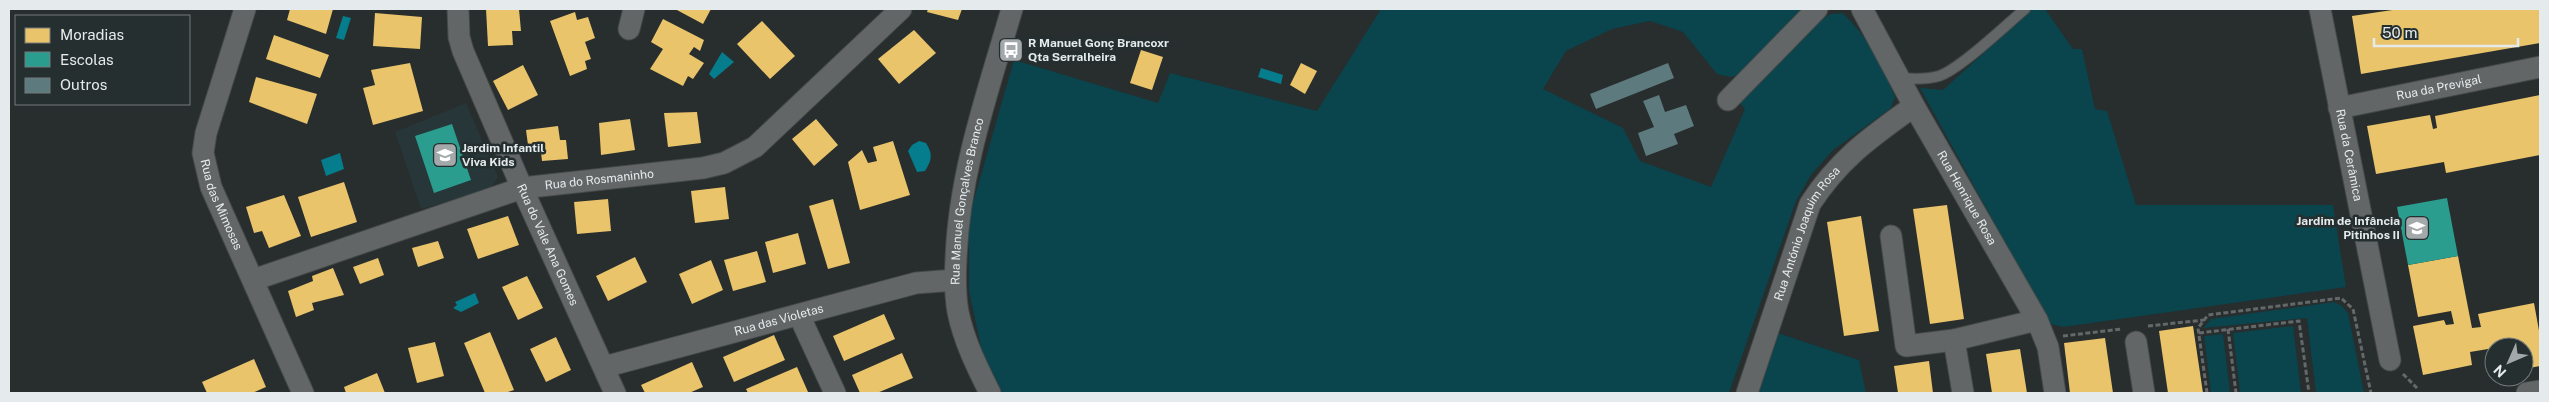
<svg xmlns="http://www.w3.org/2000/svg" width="2549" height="402" font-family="'Public Sans',sans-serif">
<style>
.built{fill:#273638}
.green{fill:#0a444c}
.water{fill:#057d8c}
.homes{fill:#e9c46a}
.schools{fill:#2a9d8f}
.building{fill:#5d7a7e}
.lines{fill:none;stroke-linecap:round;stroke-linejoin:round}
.service-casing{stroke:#444949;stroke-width:12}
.minor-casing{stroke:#444949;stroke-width:23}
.path{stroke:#656869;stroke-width:3;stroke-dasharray:5 2.5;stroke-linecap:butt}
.service{stroke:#636666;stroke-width:10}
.minor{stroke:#636666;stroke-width:21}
.labels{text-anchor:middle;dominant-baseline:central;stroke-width:5;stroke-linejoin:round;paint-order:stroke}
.poi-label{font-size:12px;font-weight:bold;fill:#e5ebec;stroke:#262f30;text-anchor:start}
.street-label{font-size:12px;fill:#e5ebec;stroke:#262f30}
</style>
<rect width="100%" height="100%" fill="#282d2e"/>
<polygon class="built" points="466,103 498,177 490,189 421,209 395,132"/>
<g class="green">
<path d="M1381,9H1801L1739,75L1730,77L1717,74L1683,32L1650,21L1612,29L1566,51L1543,89L1623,128L1640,161L1711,187L1745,109L1739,102L1819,22L1830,14L1842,13C1866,33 1883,68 1895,97L1891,108L1832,151L1811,175L1796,201L1729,393H1003L983,356L969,291V217L1014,60L1158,103L1170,73L1317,111Z"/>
<polygon points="2032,9 2045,9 2073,49 2082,49 2095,109 2107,111 2136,205 2333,205 2346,287 2063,327 2050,324 1920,88 1943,90"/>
<polygon points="2334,302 2342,306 2348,313 2364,393 2316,393 2307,318 2203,328 2211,319"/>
<polygon points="2293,326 2301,393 2240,393 2233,333"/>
<polygon points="1778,333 1859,360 1866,393 1759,393"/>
<polygon points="2223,334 2230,393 2211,393 2204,336"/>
</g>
<g class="water">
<polygon points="343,16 351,18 344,40 336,38"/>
<polygon points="722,52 734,62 714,79 709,74"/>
<polygon points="1261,68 1283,75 1281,84 1258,77"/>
<path d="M919,141L926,143C933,154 932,160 925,171L917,172L908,151L912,145Z"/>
<polygon points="340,153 344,169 326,176 321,160"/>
<polygon points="475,293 479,303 461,312 453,308 457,305 455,302"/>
</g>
<g class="homes">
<polygon points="290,9 333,9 326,34 287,20"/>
<polygon points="486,9 519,9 521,31 512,31 513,45 488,46"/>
<polygon points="675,9 711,9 703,24"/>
<polygon points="928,9 962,9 958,20 927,12"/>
<polygon points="2399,9 2540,9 2540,43 2361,74 2352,16"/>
<polygon points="575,12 577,20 588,17 595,38 585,42 591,59 585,61 587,69 570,76 550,21"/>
<polygon points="375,13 422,17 420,49 373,46"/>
<polygon points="663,19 704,40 700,51 694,47 689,54 704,63 693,79 688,76 683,86 650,69 663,49 651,42"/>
<polygon points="762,21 795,56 770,79 737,44"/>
<polygon points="914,30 936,53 899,84 878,59"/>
<polygon points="274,35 329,55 320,78 266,59"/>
<polygon points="1141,50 1163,57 1152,90 1130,83"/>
<polygon points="410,63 423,111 373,125 363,88 375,85 371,70"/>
<polygon points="1301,63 1317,71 1305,94 1290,85"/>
<polygon points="523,65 538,95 508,110 493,81"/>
<polygon points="256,77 317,94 307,124 249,102"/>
<polygon points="2540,95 2540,155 2446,173 2444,162 2376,174 2367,126 2430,115 2433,129 2437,128 2435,116"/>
<polygon points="697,112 701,143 668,147 664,113"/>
<polygon points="630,119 635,150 601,155 599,123"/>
<polygon points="816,119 838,145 814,166 792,139"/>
<polygon points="558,126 560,140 566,140 568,159 542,161 540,144 528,145 526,130"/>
<polygon points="893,141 910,195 860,210 848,162 862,150 868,163 877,161 873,147"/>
<polygon points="344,182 357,222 311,237 298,197"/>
<polygon points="725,187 729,219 695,223 691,191"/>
<polygon points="284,195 301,236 269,248 262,231 254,233 246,207"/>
<polygon points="608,199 611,231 577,234 574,202"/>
<polygon points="833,199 850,263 828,269 809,206"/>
<polygon points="1947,205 1964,319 1930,324 1913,209"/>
<polygon points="508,216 519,245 478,259 467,229"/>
<polygon points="1861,216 1879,331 1844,336 1827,222"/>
<polygon points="798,233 806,264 773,273 765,242"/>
<polygon points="438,241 444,258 418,267 412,248"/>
<polygon points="757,251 766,282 733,291 724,260"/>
<polygon points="2458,256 2472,328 2481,327 2478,314 2534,303 2540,336 2540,366 2524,369 2524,347 2494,347 2494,359 2491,360 2488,349 2470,352 2472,365 2423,375 2413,326 2444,320 2446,325 2454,324 2451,311 2418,317 2408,265"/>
<polygon points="635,257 647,282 608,301 596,276"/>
<polygon points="378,258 384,275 360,284 353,267"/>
<polygon points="711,260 723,290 692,304 679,274"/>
<polygon points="333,268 344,295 312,303 314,310 296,317 288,291 313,281 312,276"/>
<polygon points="527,276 543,308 518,320 502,287"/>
<polygon points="884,314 895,339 844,361 833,336"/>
<polygon points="2193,326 2203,393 2168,393 2159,331"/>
<polygon points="490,332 514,390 505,393 485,393 464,343"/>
<polygon points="774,335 785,360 734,382 723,357"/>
<polygon points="556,337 571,370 546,382 530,349"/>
<polygon points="2105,338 2113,393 2070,393 2064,343"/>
<polygon points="435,342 444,376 417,383 408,348"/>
<polygon points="2020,349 2027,393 1992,393 1986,354"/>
<polygon points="902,353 913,378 877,393 860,393 852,375"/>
<polygon points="254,359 266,387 252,393 207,393 202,382"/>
<polygon points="1929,361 1933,393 1898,393 1894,366"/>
<polygon points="692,362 703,387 689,393 645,393 641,385"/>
<polygon points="797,367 808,392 748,393 746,389"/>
<polygon points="377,373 385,393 346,393 344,387"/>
</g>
<g class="schools">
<polygon points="452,124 471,180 434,193 415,136"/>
<polygon points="2447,198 2458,256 2408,265 2397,207"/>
</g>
<g class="building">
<polygon points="1668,63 1674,78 1596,109 1590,94"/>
<polygon points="1659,95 1665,112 1686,105 1694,126 1674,134 1678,144 1646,156 1638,133 1654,127 1643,101"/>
</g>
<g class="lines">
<defs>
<path id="service" d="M1900,78C1912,79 1926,80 1939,76C1960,69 2006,25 2025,9"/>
<g id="minor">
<path id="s1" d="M245,9L206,133L203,153L211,187L303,393"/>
<path id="s2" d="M458,9L459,37L463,51L522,188L615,393"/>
<path id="s3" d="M1862,9L1914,106L2037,320L2048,347L2055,393"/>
<path id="s4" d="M2320,9L2390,360"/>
<polyline points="629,29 634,9"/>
<polyline points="1728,100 1817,9"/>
<path id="s5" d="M2339,108L2540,67"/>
<polyline points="1891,236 1906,346 1954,340 2037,320"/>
<path id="s6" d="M253,280L522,188L703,168L724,163L755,147L901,9"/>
<polyline points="799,315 835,393"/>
<polyline points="1954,340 1963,393"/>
<polyline points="2136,342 2144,393"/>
<path id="s7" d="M604,367L916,283L955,280"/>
<path id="s8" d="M990,393C977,367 964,341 958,312C955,295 955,277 956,259C959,173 988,91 1012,9"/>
<path id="s9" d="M1747,393L1810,204C1840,158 1871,137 1914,106"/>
<polyline points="2527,393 2540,391"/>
</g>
</defs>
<use href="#service" class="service-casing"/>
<use href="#minor" class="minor-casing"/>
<g class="path">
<polyline points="2148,326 2204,320"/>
<polyline points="2228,329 2236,393"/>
<polyline points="2199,333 2299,321 2309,393"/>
<polyline points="2063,336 2122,329"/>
<polyline points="2403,374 2417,388"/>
<polyline points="2207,393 2198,328 2208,315 2341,298 2353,309 2371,393"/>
</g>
<use href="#service" class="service"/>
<use href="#minor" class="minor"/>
</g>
<defs>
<symbol id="bus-square" viewBox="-11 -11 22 22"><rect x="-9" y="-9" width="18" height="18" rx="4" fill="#a3a8aa" stroke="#262f30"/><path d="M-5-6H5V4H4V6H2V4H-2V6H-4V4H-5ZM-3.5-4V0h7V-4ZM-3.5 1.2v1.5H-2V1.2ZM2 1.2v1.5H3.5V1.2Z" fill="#fff"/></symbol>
<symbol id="school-square" viewBox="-11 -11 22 22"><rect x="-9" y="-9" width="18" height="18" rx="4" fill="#a3a8aa" stroke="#262f30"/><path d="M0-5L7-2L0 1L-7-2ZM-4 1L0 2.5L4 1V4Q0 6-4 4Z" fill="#fff"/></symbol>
</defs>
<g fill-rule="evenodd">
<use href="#bus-square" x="997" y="36" width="28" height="28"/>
<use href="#school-square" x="431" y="141" width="28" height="28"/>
<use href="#school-square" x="2403" y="214" width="28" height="28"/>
</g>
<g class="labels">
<g class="poi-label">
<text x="1028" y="43">R Manuel Gonç Brancoxr<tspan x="1028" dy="14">Qta Serralheira</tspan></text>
<text x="462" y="148">Jardim Infantil<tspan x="462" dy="14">Viva Kids</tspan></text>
<text x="2400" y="221" text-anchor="end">Jardim de Infância<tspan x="2400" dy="14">Pitinhos II</tspan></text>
</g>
<g class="street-label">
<text stroke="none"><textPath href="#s5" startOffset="102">Rua da Previgal</textPath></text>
<text stroke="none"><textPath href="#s4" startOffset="149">Rua da Cerâmica</textPath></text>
<text stroke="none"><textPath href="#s6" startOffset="362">Rua do Rosmaninho</textPath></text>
<text stroke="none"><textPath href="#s3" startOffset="216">Rua Henrique Rosa</textPath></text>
<text stroke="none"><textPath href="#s8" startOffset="199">Rua Manuel Gonçalves Branco</textPath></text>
<text stroke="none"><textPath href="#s1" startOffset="205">Rua das Mimosas</textPath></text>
<text stroke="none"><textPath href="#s9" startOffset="171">Rua António Joaquim Rosa</textPath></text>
<text stroke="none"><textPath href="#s2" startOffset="254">Rua do Vale Ana Gomes</textPath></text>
<text stroke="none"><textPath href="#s7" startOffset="181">Rua das Violetas</textPath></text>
</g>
</g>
<rect width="2549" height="402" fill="none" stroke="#e5ebec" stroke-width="20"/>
<rect x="15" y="15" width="175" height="90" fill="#262f30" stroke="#727a7b"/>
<rect x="25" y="28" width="25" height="15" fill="#e9c46a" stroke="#727a7b"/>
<text x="60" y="40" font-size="15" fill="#e5ebec">Moradias</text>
<rect x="25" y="52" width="25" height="15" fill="#2a9d8f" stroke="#727a7b"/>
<text x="60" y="65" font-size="15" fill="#e5ebec">Escolas</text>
<rect x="25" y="78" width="25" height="15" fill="#5d7a7e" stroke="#727a7b"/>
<text x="60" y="90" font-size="15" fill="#e5ebec">Outros</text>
<g transform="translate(2509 362) rotate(225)"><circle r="24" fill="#262f30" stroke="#727a7b"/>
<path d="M0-4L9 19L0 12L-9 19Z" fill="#a3a8aa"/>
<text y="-8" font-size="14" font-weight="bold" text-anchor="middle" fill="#e5ebec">N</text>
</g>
<path d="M2374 38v8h144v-8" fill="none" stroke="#e5ebec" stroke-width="2.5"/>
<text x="2382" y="38" font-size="15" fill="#e5ebec" stroke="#262f30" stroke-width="4" paint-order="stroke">50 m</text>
</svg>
